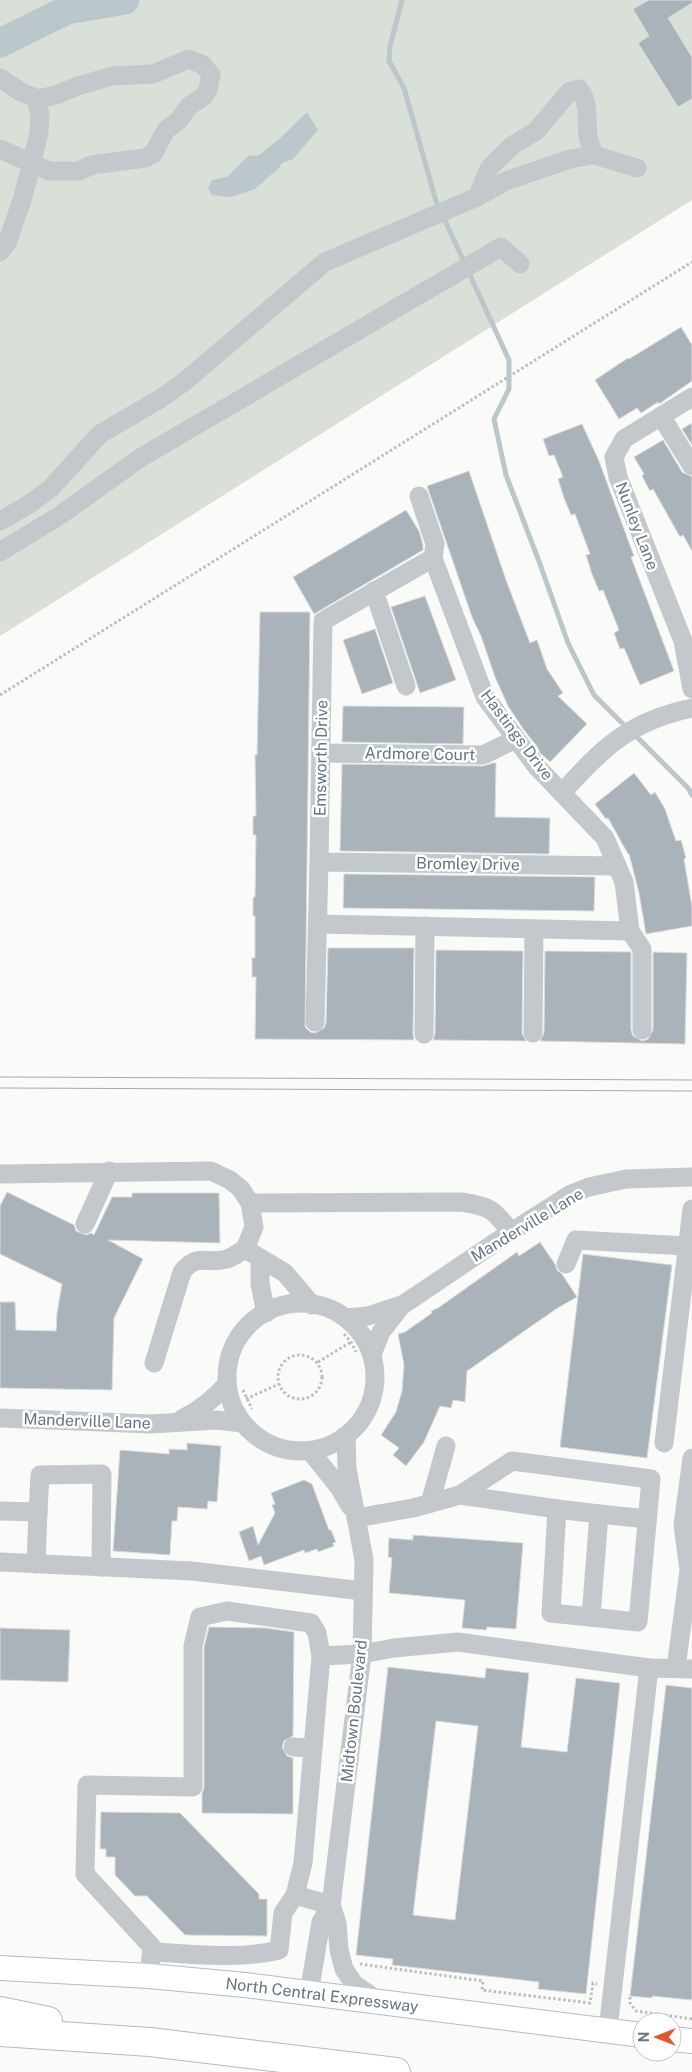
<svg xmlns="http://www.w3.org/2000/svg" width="692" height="2072" font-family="'Public Sans',sans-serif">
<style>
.green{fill:#dadfd7}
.water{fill:#bbc7cb}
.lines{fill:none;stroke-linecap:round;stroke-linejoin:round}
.stream{stroke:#bbc7cb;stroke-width:5}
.river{stroke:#bbc7cb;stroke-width:29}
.building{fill:#aab3b9;stroke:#dcdcda;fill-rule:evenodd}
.major-casing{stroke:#b5babe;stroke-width:26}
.highway-casing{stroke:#b4b9bd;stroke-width:30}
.path{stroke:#bbbfc2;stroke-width:3;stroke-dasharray:2.5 2.5;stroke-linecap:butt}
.minor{stroke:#c3c8cc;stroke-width:19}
.major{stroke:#fff;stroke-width:24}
.highway{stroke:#fff;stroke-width:28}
.tram{stroke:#a2aab0;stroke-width:1}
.labels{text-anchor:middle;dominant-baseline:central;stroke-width:5;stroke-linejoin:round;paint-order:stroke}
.street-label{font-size:16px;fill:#657683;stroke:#fff}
</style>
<rect width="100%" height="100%" fill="#fafaf8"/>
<polygon class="green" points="0,0 692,0 692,200 0,636"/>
<polygon class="water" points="307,112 318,130 293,159 282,163 278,169 255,189 231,197 212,195 208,188 212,180 227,177 248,156 259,155 279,139"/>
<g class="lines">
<g class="stream">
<polyline points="402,0 390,46 389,61 404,88 436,201 509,360 509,389 494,419 506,475 540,564 568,643 594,695 628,729"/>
<polyline points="634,734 688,788 692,795"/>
</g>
<polyline class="river" points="0,43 67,10 125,0"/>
</g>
<g class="building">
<polygon points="649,0 692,0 692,3 668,18 692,57 692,99 678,107 638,43 649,36 633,9"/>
<polygon points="681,327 692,345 692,381 659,404 658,402 641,413 637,408 619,419 595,380 628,358 629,359"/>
<polygon points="692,423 692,445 682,429"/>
<polygon points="582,424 599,461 634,556 631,557 674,671 640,685 624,648 620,649 614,633 619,630 603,590 599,591 592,574 586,555 590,554 575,514 571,515 564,498 558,479 563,477 554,455 549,456 543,439"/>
<polygon points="663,440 682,472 692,477 692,551 683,535 680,537 653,489 650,491 642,476 644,474 634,457"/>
<polygon points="469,471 506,580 530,643 537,640 547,669 563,693 558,696 587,724 550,762 540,753 538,748 524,730 508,706 495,677 481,636 472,617 427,486"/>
<polygon points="406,510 419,531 423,545 423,550 314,614 293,577"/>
<polygon points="425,596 456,680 420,693 391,607"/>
<polygon points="260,612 310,612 305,1027 310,1032 315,1033 324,1028 326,1023 328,948 414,948 413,1034 414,1040 255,1039 256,977 252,977 252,958 255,958 255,916 253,916 253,897 255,897 256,835 253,835 253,816 256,816 255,755 257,755"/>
<polygon points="375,629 393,683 362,694 343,640"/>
<polygon points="343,706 464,707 463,744 342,742"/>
<polygon points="493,763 496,763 495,817 550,818 549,854 340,851 342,764 483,766"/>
<polygon points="634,773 651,795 655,792 665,809 676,841 681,840 686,858 684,859 692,907 692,926 646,934 639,893 629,854 628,854 608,818 606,819 595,804"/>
<polygon points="344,874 595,877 594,911 343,908"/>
<polygon points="436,950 523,951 522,1033 526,1041 433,1040 435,1034"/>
<polygon points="545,951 631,952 631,1030 633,1036 642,1041 648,1039 653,1030 653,952 687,953 685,1044 540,1041 544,1033"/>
<polygon points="7,1192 74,1225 76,1231 86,1235 91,1233 94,1235 112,1197 132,1197 132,1193 219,1193 220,1243 108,1240 143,1259 114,1318 112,1390 0,1388 0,1302 15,1302 16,1330 56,1331 57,1313 62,1284 0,1254 0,1206"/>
<polygon points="540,1242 555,1264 557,1270 562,1274 577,1297 556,1309 467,1371 465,1402 453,1400 451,1408 440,1406 424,1442 406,1466 393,1455 399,1448 381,1435 396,1412 402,1391 404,1365 398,1334 405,1332 432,1313 431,1311 438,1308 517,1252 519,1256"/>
<polygon points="583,1254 672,1265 647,1458 560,1447"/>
<polygon points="187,1443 221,1446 217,1502 208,1501 207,1509 178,1507 177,1521 172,1521 170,1555 113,1551 120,1450 169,1454 169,1449 187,1450"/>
<polygon points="304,1480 312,1484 329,1530 331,1530 336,1542 333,1543 334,1546 318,1552 317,1549 305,1553 304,1550 264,1565 261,1556 249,1561 239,1532 253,1526 258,1545 275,1513 272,1505 275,1504 271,1493"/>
<polygon points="413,1535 523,1543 516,1629 487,1627 486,1630 462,1628 465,1600 389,1593 392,1558 388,1557 389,1538 413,1540"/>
<polygon points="209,1627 266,1628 294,1632 293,1736 284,1741 282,1747 287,1756 293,1758 293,1814 202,1813 202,1794 204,1787 204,1647"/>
<polygon points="0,1628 70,1630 68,1682 0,1680"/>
<path d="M388,1667L485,1678L486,1668L529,1673L521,1747L567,1752L576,1678L620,1683L586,1994L538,1989L539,1982L392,1965L393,1959L356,1955ZM436,1721L478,1726L455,1920L413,1915Z"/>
<polygon points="666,1685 692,1688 692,2000 652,1996 652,1998 630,1996"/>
<polygon points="101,1812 180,1813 259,1894 259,1899 267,1899 267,1936 185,1935 147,1896 135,1896 115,1875 115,1857 106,1857 106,1849 100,1849"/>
</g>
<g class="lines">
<defs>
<g id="major">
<polyline points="0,1968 149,1976 245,1985 642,2035"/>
<polyline points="672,2039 692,2041"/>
</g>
<g id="highway">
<polyline points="0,2011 48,2021"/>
<polyline points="0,2032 150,2042 396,2072"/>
</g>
</defs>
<use href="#major" class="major-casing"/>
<use href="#highway" class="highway-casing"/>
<g class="path">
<polyline points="0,695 692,262"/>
<polyline points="344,1334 351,1342 356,1352"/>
<circle cx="300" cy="1377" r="22"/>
<polyline points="318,1362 351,1342"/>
<polyline points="243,1390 252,1409"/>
<polyline points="246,1399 279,1384"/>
<polyline points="360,1964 483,1981 482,1990 590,2003 593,1983 597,1984"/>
<polyline points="630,1997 630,2003 636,2011 692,2019"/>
</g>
<g class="minor">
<polyline points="0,78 21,92 38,99 56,95 78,86 112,76 153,74 189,59 203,65 211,75 208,90 204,96 189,106 179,120 166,130 153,154 145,158 92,165 79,171 49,171 0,149"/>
<path d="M477,197L489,169L496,161L513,145L536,131L570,91L579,89C590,103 586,119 588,136C589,142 592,149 594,155"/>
<polyline points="0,252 7,243 23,197 39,133 40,115 36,98"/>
<polyline points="692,397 624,439 614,457 618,477 683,641 692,689"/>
<polyline points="661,416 692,466"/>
<polyline points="419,496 435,544 433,558 485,697 537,767 605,838 624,882 630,931 642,949 642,1030"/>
<polyline points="0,521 31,503 51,488 100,434 160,399 184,382 325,262 477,197 506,181 570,159 594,155 637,168"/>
<polyline points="0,552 59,516 140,458 501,247 520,264"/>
<polyline points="374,591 406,686"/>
<polyline points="321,753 483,755 516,739"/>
<path d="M562,793C603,747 630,721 692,708"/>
<polyline points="319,862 617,866"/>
<polyline points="318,924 630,931"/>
<polyline points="315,1022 319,862 323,621 433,558"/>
<polyline points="533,1033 534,929"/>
<polyline points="424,1034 425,926"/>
<path d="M0,1174L211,1171L230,1180L241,1189L250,1203L254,1227L245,1249C240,1252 233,1257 227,1259C207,1265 198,1252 182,1272L154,1363"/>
<path d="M250,1203L461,1202C490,1206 493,1209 511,1232"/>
<polyline points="85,1224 109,1171"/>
<polyline points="245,1249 285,1273 312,1305"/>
<polyline points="260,1259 260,1284 266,1313"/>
<polyline points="566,1264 576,1240 687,1246"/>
<circle cx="301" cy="1377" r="74"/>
<polyline points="346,1318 368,1316 404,1304 511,1232 571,1194 589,1187 626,1179 692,1177"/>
<polyline points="373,1352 381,1332 402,1305"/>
<polyline points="0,1418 151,1424 217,1420 242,1423"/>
<path d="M182,1419C200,1410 213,1400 227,1384"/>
<polyline points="664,1443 692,1209"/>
<polyline points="311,1452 339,1487 350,1506"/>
<polyline points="430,1503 446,1446"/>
<polyline points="557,1509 599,1514 591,1617"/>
<polyline points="0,1511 38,1512 36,1564"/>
<polyline points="38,1512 40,1475 102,1474 101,1567"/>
<polyline points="599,1514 647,1519"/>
<polyline points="356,1518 413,1508 460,1495 512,1461 651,1479 638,1622 551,1613 557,1509 460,1495"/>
<polyline points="0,1562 192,1571 363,1591"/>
<polyline points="321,1656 362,1654 394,1648 458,1642 649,1668 608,2030"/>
<polyline points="649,1668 692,1669"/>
<polyline points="676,1668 689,1570 683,1525 692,1458"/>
<polyline points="293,1747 313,1748"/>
<polyline points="331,1905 337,1923 339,1950 344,1969 354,1984 379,2001"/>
<path d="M152,1952C195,1954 237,1960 279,1950L283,1913L295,1895L331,1905"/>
<polyline points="149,1976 152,1947 85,1874 87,1785 193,1787 193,1646 200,1617 227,1611 311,1623 317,1633 321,1656 303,1863 295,1895"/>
<polyline points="309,1993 321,1922 331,1905 362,1654 364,1560 347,1468 346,1436"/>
</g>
<use href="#major" class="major"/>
<use href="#highway" class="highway"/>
<g class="tram">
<polyline points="0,1077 692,1080"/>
<polyline points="0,1088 692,1091"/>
</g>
</g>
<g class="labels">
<g class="street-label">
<text transform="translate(637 526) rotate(69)">Nunley Lane</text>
<text transform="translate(517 735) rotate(53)">Hastings Drive</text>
<text transform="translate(420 754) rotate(1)">Ardmore Court</text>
<text transform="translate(321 758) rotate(-89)">Emsworth Drive</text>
<text transform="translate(468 864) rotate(1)">Bromley Drive</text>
<text transform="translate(527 1225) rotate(-31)">Manderville Lane</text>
<text transform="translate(87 1421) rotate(2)">Manderville Lane</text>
<text transform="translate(354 1711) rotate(-84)">Midtown Boulevard</text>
<text transform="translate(322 1995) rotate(7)">North Central Expressway</text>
</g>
</g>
<g transform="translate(657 2037) rotate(270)"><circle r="24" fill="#ffffff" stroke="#c1c8cd"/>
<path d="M0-4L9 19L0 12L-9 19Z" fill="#e4572e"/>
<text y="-8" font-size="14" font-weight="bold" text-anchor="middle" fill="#657683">N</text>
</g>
</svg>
